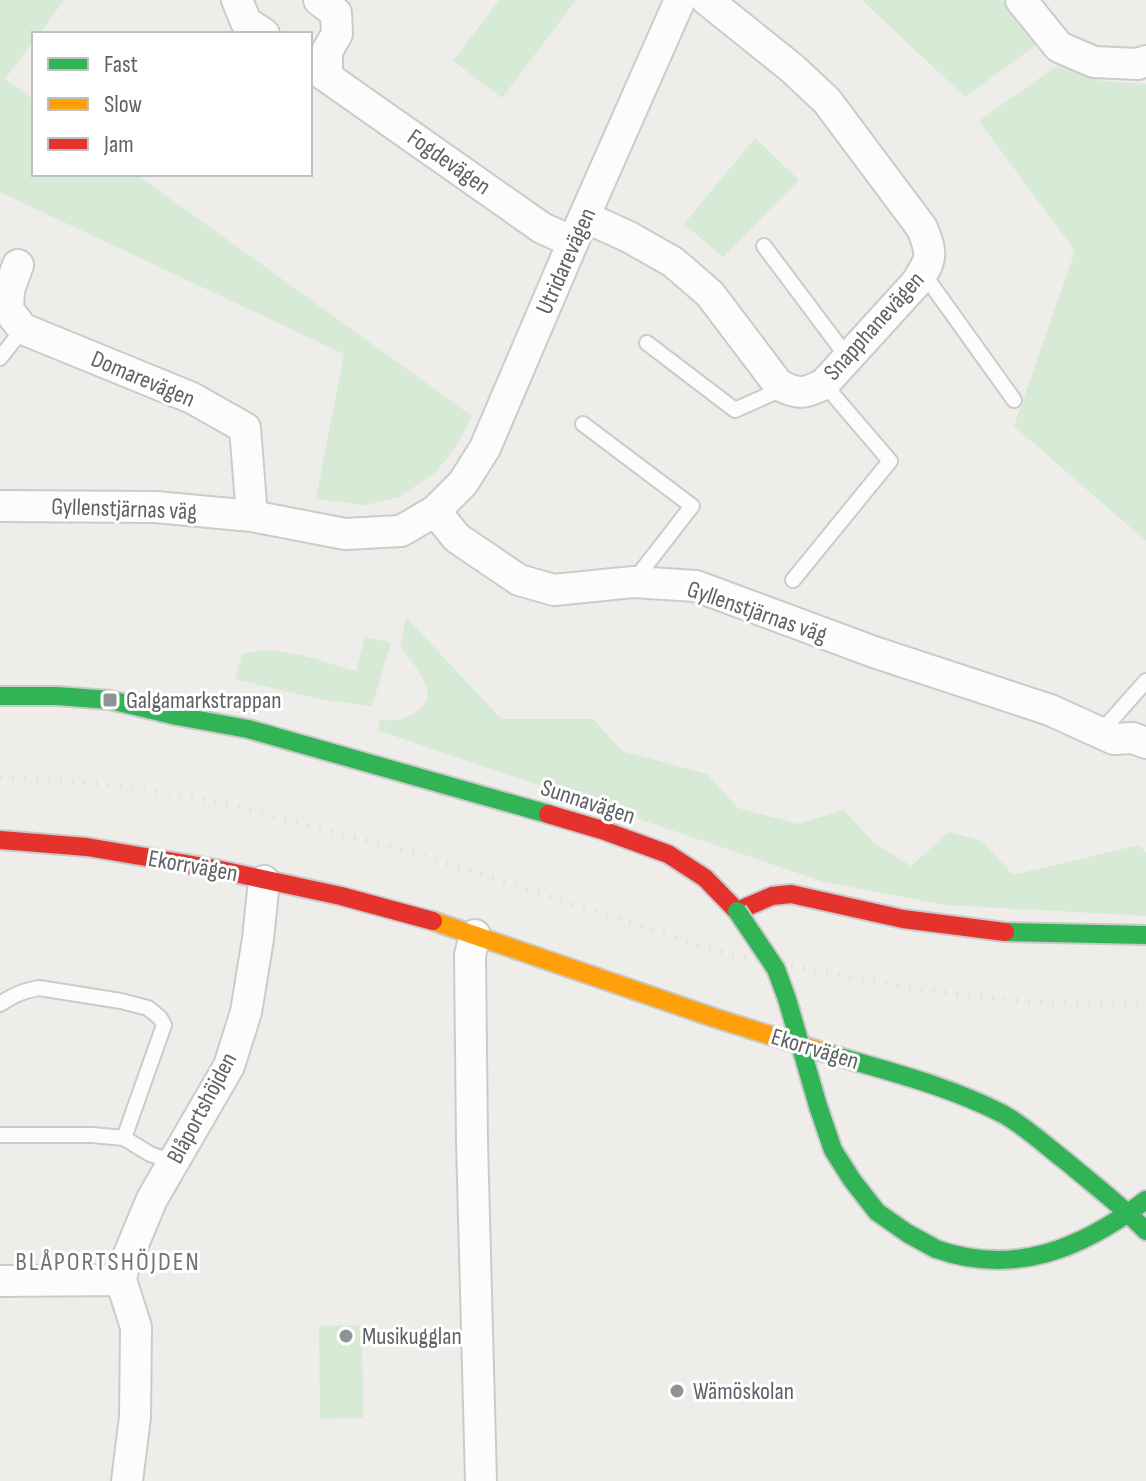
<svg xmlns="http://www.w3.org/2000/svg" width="1146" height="1481" viewBox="0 0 1146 1481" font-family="'Sofia Sans Condensed',sans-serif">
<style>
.green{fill:#d6ead5}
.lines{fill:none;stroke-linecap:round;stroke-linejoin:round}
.lane-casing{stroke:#cacbcb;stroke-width:18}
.street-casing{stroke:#cacbcb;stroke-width:34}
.fast-casing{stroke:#c9c9ca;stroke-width:22}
.slow-casing{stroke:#c9c9ca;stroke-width:22}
.jam-casing{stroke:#c9c9ca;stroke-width:22}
.lane{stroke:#fcfcfc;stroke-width:14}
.street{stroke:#fcfcfc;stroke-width:30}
.fast{stroke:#30b455;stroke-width:18}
.slow{stroke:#ff9f0a;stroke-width:18}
.jam{stroke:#e5322d;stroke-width:18}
.rail{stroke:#e3e4e3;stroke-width:6;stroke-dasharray:2 10;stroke-linecap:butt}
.fast-bridge-casing{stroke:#c9c9ca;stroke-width:22;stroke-linecap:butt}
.fast-bridge{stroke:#30b455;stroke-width:18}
.poi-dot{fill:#909394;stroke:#fff;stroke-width:3}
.labels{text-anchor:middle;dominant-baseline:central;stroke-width:6;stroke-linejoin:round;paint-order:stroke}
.street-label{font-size:24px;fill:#5e6267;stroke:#fff}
.poi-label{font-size:24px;fill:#5e6267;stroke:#fff;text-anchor:start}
.neighbourhood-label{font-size:26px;letter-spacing:2px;fill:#6f7479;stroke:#fff}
</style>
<rect width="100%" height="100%" fill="#eeede9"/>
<path class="green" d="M0,0H64L39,34H34V40L5,79L34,100V174H136L472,416L455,448L435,473L399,497L365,505L316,499L344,354L0,192Z
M499,0H576L502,98L453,61Z
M862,0H1002L1036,45L965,97Z
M1058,65L1101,81L1146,84V541L1014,426L1075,251L979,121Z
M755,138L799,180L723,257L684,224Z
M406,617L501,719H593L622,751L707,774L738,808L798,824L844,810L874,843L911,866L949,832L982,841L1013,875L1139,845L1146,853V916L946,905L824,882L377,730L380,719C390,722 401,721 411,715C417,711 427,705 428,696C429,682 408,656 400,646Z
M365,637L391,643L372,706L319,699L235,679L242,654C277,643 323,662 356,671Z
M362,1325L363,1418L320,1419L319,1326Z"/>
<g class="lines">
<defs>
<path id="lane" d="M764,246L848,358
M923,273L1014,400
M647,343L735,410L784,388
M0,358L23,329
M583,424L692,506L633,582
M793,580L890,461L824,384
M1100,733L1146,681
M0,1004C13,995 23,991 39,988L121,1001L148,1008L160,1018L164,1025L124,1138
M0,1135H92L124,1138L150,1154L173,1162"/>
<path id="street" d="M237,0L246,22L264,34
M319,0L336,13L337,34L327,51V77
M1021,0L1059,47L1094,62L1138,64L1146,61
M310,65L542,228L573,242
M585,217L629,237L673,262L710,294L778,384C797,395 805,394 824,384L916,283C932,259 933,255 922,228L827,101L793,69L707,0
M18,265L9,290L8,310L23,329L192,398L245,428L252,516
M0,506L156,507L252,516L345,534L401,531L435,511L463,483L485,448L573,242L680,0
M435,511L457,538L519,580L554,590L633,582L696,586L874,652L1050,710L1114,739L1133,738L1146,743
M475,935L470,955L472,1142L481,1481
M0,1281L121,1280
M127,1481L135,1417L136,1327L121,1280L124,1266L152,1199L229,1066L246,1012L258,939L264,881"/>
<path id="fast" d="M0,696H57L110,700L177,716L248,729L548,814
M1005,932L1146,935
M823,1052C883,1070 947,1085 1003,1114C1026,1127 1046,1146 1067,1162C1094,1185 1122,1206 1146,1231
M936,1249C1015,1277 1083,1248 1146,1200"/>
<path id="slow" d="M433,921L715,1018L823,1052"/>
<path id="jam" d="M548,814L602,830L668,854L705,878L737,911L772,896L791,894L903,919L1005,932
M0,840L87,847L216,869L341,896L433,921"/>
</defs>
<use href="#lane" class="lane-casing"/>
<use href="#street" class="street-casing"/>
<use href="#fast" class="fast-casing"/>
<use href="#slow" class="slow-casing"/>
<use href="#jam" class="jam-casing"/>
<use href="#lane" class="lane"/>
<use href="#street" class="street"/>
<use href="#fast" class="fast"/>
<use href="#slow" class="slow"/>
<use href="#jam" class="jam"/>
<path class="rail" d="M0,777L110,785L176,794L230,805L418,854L730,955L917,989L1020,1001L1124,1005L1146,1003"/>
<defs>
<path id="fast-bridge" d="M737,911L776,969L787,999L818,1106L833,1150L852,1180L877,1212L907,1233L936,1249"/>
</defs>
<use href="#fast-bridge" class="fast-bridge-casing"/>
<use href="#fast-bridge" class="fast-bridge"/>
</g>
<g class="poi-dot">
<rect x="102" y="692" width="16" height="16" rx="4"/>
<circle cx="346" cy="1336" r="8"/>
<circle cx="677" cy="1391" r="8"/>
</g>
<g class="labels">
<g class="street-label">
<text transform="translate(449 162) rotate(35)">Fogdevägen</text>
<text transform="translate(566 261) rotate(-66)">Utridarevägen</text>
<text transform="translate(874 326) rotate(-48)">Snapphanevägen</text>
<text transform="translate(143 379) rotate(23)">Domarevägen</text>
<text transform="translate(124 509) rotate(2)">Gyllenstjärnas väg</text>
<text transform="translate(757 612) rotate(19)">Gyllenstjärnas väg</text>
<text transform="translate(588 802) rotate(18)">Sunnavägen</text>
<text transform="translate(193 866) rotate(10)">Ekorrvägen</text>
<text transform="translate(815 1049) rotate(17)">Ekorrvägen</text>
<text transform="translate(202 1108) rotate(-62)">Blåportshöjden</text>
</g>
<g class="poi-label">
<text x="126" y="700">Galgamarkstrappan</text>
<text x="362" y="1336">Musikugglan</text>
<text x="693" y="1391">Wämöskolan</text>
</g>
<g class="neighbourhood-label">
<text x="108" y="1262">BLÅPORTSHÖJDEN</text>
</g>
</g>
<rect x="32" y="32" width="280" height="144" fill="#ffffff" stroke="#bfc0c2" stroke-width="2"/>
<rect x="48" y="58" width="40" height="12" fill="#30b455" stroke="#bfc0c2" stroke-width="2"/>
<text x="104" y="72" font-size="24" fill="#5e6267">Fast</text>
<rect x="48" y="98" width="40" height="12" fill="#ff9f0a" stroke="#bfc0c2" stroke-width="2"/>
<text x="104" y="112" font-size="24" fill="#5e6267">Slow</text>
<rect x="48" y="138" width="40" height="12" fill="#e5322d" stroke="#bfc0c2" stroke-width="2"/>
<text x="104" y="152" font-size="24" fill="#5e6267">Jam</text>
</svg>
